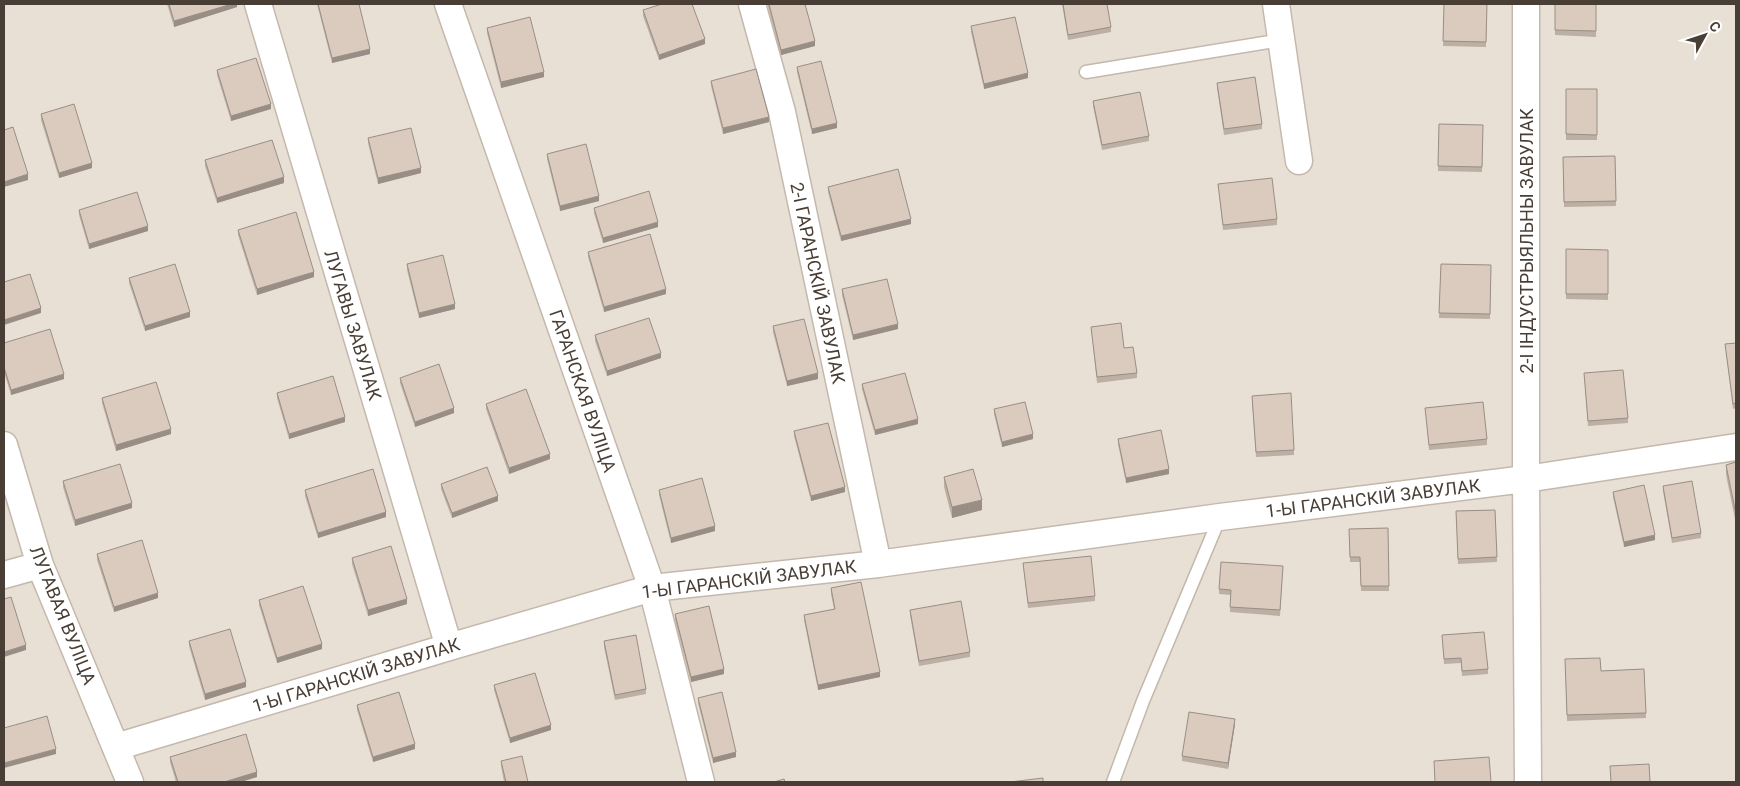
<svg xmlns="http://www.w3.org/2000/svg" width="1740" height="786" viewBox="0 0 1740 786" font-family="Roboto,sans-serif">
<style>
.residential{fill:#e9e0d5}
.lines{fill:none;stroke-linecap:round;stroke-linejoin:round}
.service-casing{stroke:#c4b8ac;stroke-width:15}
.minor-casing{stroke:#c4b8ac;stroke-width:29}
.service{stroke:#fff;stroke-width:12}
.minor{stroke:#fff;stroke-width:26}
.wall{fill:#bcafa3}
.shaded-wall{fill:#998e85}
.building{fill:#dbcbbe;stroke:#998e85}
.labels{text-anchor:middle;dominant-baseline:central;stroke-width:4;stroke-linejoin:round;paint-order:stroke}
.street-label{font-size:18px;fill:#493e35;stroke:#fff}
</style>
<rect width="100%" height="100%" fill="#f5efe7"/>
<path class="residential" d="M4,4H1736V782H4Z"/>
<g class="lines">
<defs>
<path id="service" d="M1086,72L1281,40
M1113,782L1143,701L1220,517"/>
<path id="minor" d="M258,4L449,647
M448,4L652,588L701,782
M752,4L782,112L878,564
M1276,4L1299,161
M1526,4V479L1528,782
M4,445L40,565L130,782
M4,575L40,565
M116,747L449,647L652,588L878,564L1220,517L1526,479L1736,447"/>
</defs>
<use href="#service" class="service-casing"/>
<use href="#minor" class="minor-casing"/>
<use href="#service" class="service"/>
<use href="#minor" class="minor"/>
</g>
<path class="wall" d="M167,4H237V7L174,27Z
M317,4H359L370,54L332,63Z
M768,4H805L815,46L781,55L768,7Z
M1062,4H1107L1111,27V32L1068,40Z
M1444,4H1487L1486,47L1443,46Z
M1555,4H1596V37L1555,35Z
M643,10L705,44L659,60L643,16Z
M971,26L1028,78L984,89L971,32Z
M487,28L544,77L501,88L487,33Z
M797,67L837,128L812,134L797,72Z
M217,70L271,109L231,121L217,75Z
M711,81L769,122L723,134L711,86Z
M1217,83L1262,124V129L1224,135L1217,88Z
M1566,89H1597V140H1566Z
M1093,101L1149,136V141L1102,150L1093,106Z
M41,114L92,168L59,178L41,120Z
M1439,124L1483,125L1482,172L1438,171Z
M368,138L421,173L378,184L368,143Z
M547,154L599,201L560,211L547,159Z
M1615,156L1616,206L1564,207L1563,157Z
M205,160L284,183L217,203L205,166Z
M1218,184L1277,219V225L1223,230Z
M828,187L911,224L841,241L828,192Z
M594,208L658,227L603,243L594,213Z
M79,210L148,231L89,249L79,215Z
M238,230L314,277L257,295L238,235Z
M1566,249L1608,250V300L1566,299Z
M588,252L666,294L604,312L588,257Z
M407,264L455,309L419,318L407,270Z
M1441,264L1491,265L1490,319L1439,318Z
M129,278L190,317L145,331L129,283Z
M842,289L898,329L853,340L842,295Z
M773,326L818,379L787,386L773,332Z
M1091,327L1124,348L1137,373V378L1097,383Z
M595,335L661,358L607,376L595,341Z
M4,343L64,379L11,395L4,372Z
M1736,343V408L1733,409L1725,344Z
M1584,373L1628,418V423L1588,426Z
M400,378L454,413L415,427L400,383Z
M862,384L918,424L875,435L862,389Z
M277,393L345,422L289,439L277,398Z
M102,398L171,434L116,451L102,403Z
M1252,401L1294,450V455L1256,457Z
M486,404L550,459L509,474L486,409Z
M1425,408L1487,439V445L1429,450Z
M994,409L1033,439L1002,447L994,414Z
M794,431L845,492L811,501L794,436Z
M1118,439L1169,474L1126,483L1118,444Z
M1736,462V524L1726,475V465Z
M944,477L982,510L952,518L944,487Z
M63,481L132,508L75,526L63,487Z
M441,484L498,501L452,518L441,489Z
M1663,486L1701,533V538L1672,543L1663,491Z
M305,490L386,517L318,538L305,496Z
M659,490L715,531L671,543L659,495Z
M1613,492L1655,540L1624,547L1613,497Z
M1495,510L1497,562L1458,564L1456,511Z
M1388,528L1389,591H1361L1360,562H1350L1349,529Z
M97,554L158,598L114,612L97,560Z
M352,558L407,604L368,616L352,564Z
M1023,563L1095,596V601L1028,608Z
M1283,566L1280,616L1230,612L1231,595L1219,594V589Z
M831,588L880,677L818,690L804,620V615L834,609L831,594Z
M259,600L322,649L277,663L259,605Z
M910,610L970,652V657L919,666L910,615Z
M675,614L724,674L691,682L675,620Z
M1442,635L1488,669V674L1462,676L1461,663L1444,664Z
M189,641L246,687L205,700L189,646Z
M604,641L646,689V694L615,700L604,647Z
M1565,659L1601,671L1644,669L1646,718L1567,721Z
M494,685L551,730L510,743L494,690Z
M698,698L736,757L713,763L698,703Z
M357,705L415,749L373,762L357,710Z
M1235,724L1228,769L1182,761V756Z
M170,757L257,777L241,782H176L170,762Z
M501,761L528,782H504L501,766Z"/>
<path class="shaded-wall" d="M232,4H237V7L174,27V21Z
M705,39V44L659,60V55Z
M815,41V46L781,55V50Z
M370,49V54L332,63V58Z
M544,72V77L501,88V82Z
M1028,73V78L984,89V84Z
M271,104V109L231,121V116Z
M769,117V122L723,134V128Z
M837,123V128L812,134V129Z
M92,163V168L59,178V173Z
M421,168V173L378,184V178Z
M28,174V180L4,187V182Z
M284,177V183L217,203V198Z
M599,196V201L560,211V206Z
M911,219V224L841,241V236Z
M658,222V227L603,243V238Z
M148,226V231L89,249V244Z
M314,272V277L257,295V289Z
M666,289V294L604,312V307Z
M455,304V309L419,318V313Z
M41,308V313L4,325V320Z
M190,312V317L145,331V326Z
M898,324V329L853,340V335Z
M661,353V358L607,376V371Z
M818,373V379L787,386V381Z
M64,374V379L11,395V390Z
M454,408V413L415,427V422Z
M345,417V422L289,439V434Z
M918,419V424L875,435V430Z
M171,429V434L116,451V445Z
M1033,434V439L1002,447V442Z
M550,454V459L509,474V468Z
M1169,469V474L1126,483V478Z
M845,487V492L811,501V496Z
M498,496V501L452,518V513Z
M982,500V510L952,518V507Z
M132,503V508L75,526V520Z
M386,512V517L318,538V533Z
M715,526V531L671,543V538Z
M1655,535V540L1624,547V542Z
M158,593V598L114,612V607Z
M407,599V604L368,616V610Z
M322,644V649L277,663V658Z
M26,645V650L4,657V652Z
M724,669V674L691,682V677Z
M880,672V677L818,690V685Z
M246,682V687L205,700V694Z
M1235,719V724L1228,769V763Z
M551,725V730L510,743V738Z
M415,744V749L373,762V757Z
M56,749V754L4,768V763Z
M736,752V757L713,763V758Z
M257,772V777L241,782H224Z"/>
<path class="building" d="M169,4H232L174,21Z
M318,4H359L370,49L332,58Z
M662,4H692L705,39L659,55L643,10Z
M769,4H805L815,41L781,50Z
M1063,4H1107L1111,27L1068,35Z
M1444,4H1487L1486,42L1443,41Z
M1555,4H1596V31L1555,30Z
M530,17L544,72L501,82L487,28Z
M1015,17L1028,73L984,84L971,26Z
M256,58L271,104L231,116L217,70Z
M821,61L837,123L812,129L797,67Z
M756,69L769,117L723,128L711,81Z
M1255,77L1262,124L1224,129L1217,83Z
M1566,89H1597V135L1566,134Z
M1140,92L1149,136L1102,145L1093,101Z
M74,104L92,163L59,173L41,114Z
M1439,124L1483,125L1482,167L1438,166Z
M13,127L28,174L4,182V130Z
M411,128L421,168L378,178L368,138Z
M272,140L284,177L217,198L205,160Z
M586,144L599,196L560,206L547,154Z
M1615,156L1616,201L1564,202L1563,157Z
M898,169L911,219L841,236L828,187Z
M1272,178L1277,219L1223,225L1218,184Z
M649,191L658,222L603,238L594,208Z
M137,192L148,226L89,244L79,210Z
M296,212L314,272L257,289L238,230Z
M650,234L666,289L604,307L588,252Z
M1566,249L1608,250V294H1566Z
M443,255L455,304L419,313L407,264Z
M175,264L190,312L145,326L129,278Z
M1441,264L1491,265L1490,314L1439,313Z
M30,274L41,308L4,320V282Z
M887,279L898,324L853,335L842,289Z
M649,318L661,353L607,371L595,335Z
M804,319L818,373L787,381L773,326Z
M1121,323L1124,348L1133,347L1137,373L1097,377L1091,327Z
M50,329L64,374L11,390L4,367V343Z
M1736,343V403L1733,404L1725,344Z
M439,364L454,408L415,422L400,378Z
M1623,370L1628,418L1588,421L1584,373Z
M905,373L918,419L875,430L862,384Z
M333,376L345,417L289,434L277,393Z
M156,382L171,429L116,445L102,398Z
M526,389L550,454L509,468L486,404Z
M1291,393L1294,450L1256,452L1252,396Z
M1025,402L1033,434L1002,442L994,409Z
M1483,402L1487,439L1429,445L1425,408Z
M828,423L845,487L811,496L794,431Z
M1161,430L1169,469L1126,478L1118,439Z
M1736,462V514L1726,465Z
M120,464L132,503L75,520L63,481Z
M487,467L498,496L452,513L441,484Z
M373,469L386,512L318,533L305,490Z
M973,469L982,500L952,507L944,477Z
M702,478L715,526L671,538L659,490Z
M1692,481L1701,533L1672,538L1663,486Z
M1644,485L1655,535L1624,542L1613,492Z
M1495,510L1497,557L1458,559L1456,511Z
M1388,528L1389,586H1361L1360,557H1350L1349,529Z
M142,540L158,593L114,607L97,554Z
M391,546L407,599L368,610L352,558Z
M1091,556L1095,596L1028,603L1023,563Z
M1221,562L1283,566L1280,610L1230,607L1231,590L1219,589Z
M861,582L880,672L818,685L804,615L835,609L831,588Z
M303,586L322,644L277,658L259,600Z
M11,597L26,645L4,652V599Z
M961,601L970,652L919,661L910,610Z
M709,606L724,669L691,677L675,614Z
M230,629L246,682L205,694L189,641Z
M1484,632L1488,669L1462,671L1461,658L1444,659L1442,635Z
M636,635L646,689L615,695L604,641Z
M1600,658L1601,671L1644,669L1646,713L1567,715L1565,659Z
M535,673L551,725L510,738L494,685Z
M399,692L415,744L373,757L357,705Z
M722,692L736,752L713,758L698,698Z
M1189,712L1235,719L1228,763L1182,756Z
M47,716L56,749L4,763V728Z
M246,734L257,772L224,782H178L170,757Z
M522,756L528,782H506L501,761Z
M1489,757L1491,782H1435L1434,761Z
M1649,764L1650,782H1611L1610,766Z
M1043,778V782H1010Z
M784,779L785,782H774Z"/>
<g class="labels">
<g class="street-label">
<text transform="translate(1526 241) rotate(-90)">2-І ІНДУСТРЫЯЛЬНЫ ЗАВУЛАК</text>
<text transform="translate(818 283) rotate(78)">2-І ГАРАНСКІЙ ЗАВУЛАК</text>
<text transform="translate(353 325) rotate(73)">ЛУГАВЫ ЗАВУЛАК</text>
<text transform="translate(583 391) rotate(71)">ГАРАНСКАЯ ВУЛІЦА</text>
<text transform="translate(1373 498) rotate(-7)">1-Ы ГАРАНСКІЙ ЗАВУЛАК</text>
<text transform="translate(749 579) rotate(-7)">1-Ы ГАРАНСКІЙ ЗАВУЛАК</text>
<text transform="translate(63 615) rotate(68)">ЛУГАВАЯ ВУЛІЦА</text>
<text transform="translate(356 675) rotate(-17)">1-Ы ГАРАНСКІЙ ЗАВУЛАК</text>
</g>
</g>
<rect width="1740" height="786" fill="none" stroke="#493e35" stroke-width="10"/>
<g transform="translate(1705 35) rotate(50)" stroke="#ffffff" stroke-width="4" paint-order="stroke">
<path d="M0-4L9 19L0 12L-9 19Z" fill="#493e35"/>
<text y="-8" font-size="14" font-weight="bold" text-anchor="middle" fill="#493e35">С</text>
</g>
</svg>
